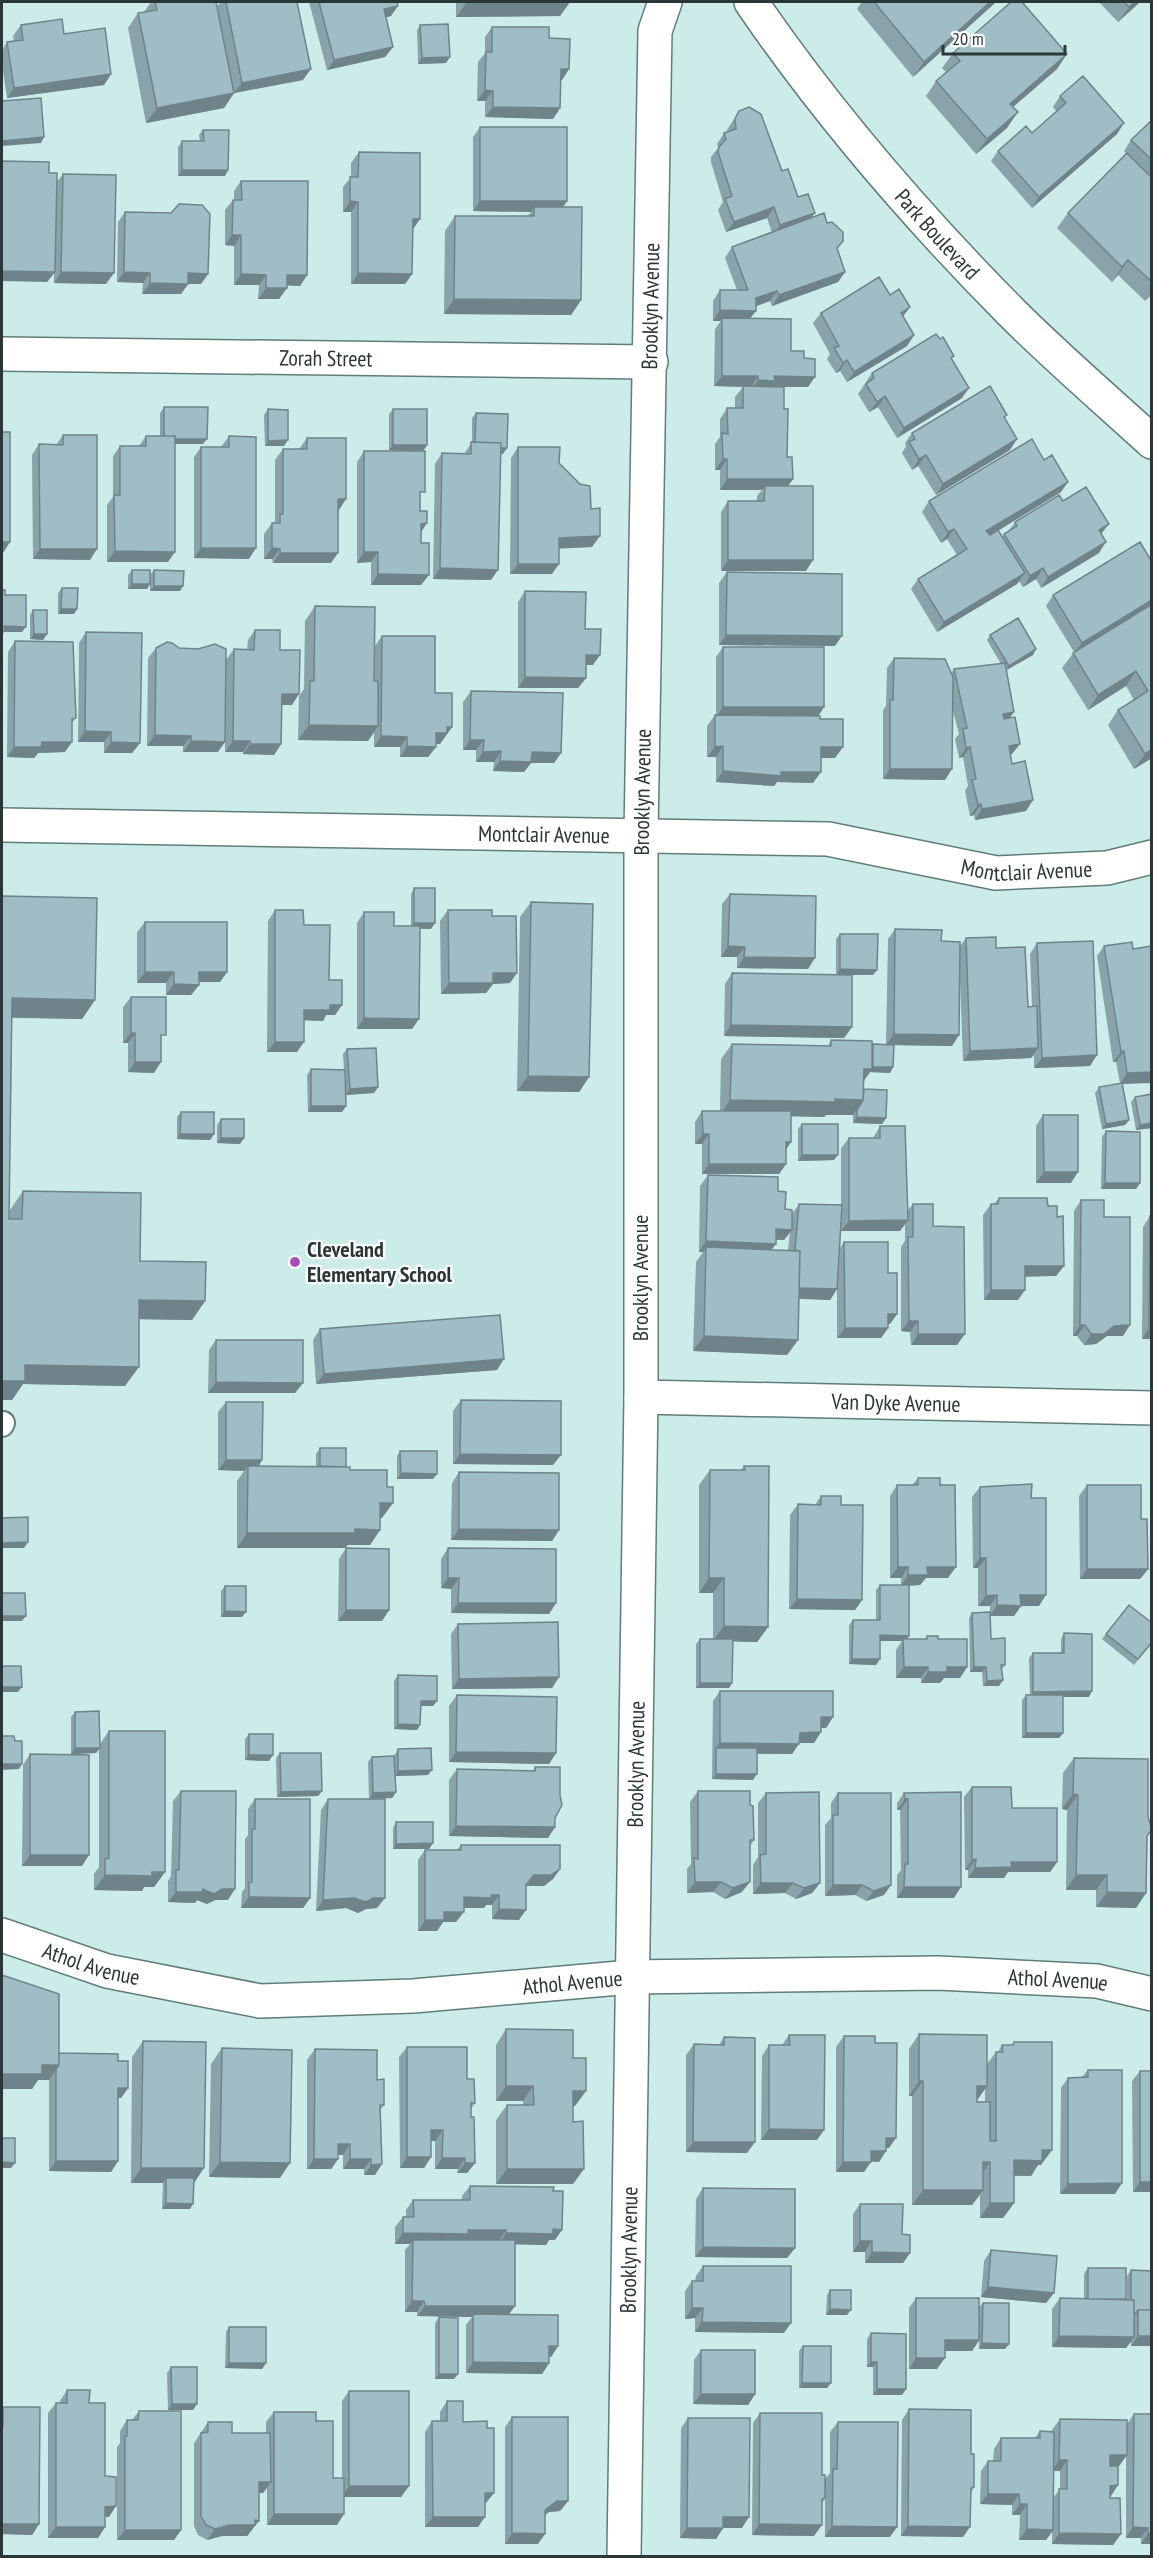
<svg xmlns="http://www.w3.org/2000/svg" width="1153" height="2558" viewBox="0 0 1153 2558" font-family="'PT Sans Narrow',sans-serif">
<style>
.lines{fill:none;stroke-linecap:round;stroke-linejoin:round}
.lane-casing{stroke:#5f7d7a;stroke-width:26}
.street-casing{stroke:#5f7d7a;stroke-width:36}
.secondary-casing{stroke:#5f7d7a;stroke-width:36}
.lane{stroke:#fff;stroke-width:22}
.street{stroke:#fff;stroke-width:33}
.secondary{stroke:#fff;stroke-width:33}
.wall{fill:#88a3a9;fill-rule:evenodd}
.shaded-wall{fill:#6f848a}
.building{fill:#9ebdc5;stroke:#6f848a;stroke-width:1.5}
.poi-dot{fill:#ac4db5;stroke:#fff;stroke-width:2}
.labels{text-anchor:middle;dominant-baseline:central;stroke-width:4.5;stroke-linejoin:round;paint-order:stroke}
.street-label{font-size:22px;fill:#2a3736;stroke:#fff}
.poi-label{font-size:22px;font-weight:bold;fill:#2a3736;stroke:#fff;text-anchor:start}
</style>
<rect width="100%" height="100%" fill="#cbece9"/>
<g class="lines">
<defs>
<path id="lane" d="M2,1425L3,1423"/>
<g id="street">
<path id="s1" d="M2,354L651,362"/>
<path id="s2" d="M2,825L828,839L996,873L1107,868L1152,857"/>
<path id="s3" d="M641,1397L1152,1408"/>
<path id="s4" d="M2,1935L107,1971L260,2001L413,1996L631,1977L938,1973L1097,1981L1152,1994"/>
<path id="s5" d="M624,2556L641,1397V834L655,31L665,2"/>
</g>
<g id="secondary">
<path id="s6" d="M751,2C827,113 916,216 1011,312C1056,357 1105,399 1152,442"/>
</g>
</defs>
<use href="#lane" class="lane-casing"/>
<use href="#street" class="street-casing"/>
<use href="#secondary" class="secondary-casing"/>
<use href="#lane" class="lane"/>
<use href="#street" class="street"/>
<use href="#secondary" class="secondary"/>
</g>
<path class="wall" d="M151,2H216L234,93L224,108L146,123L128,28L138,13L144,12Z
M221,2H297L303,80L234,93L217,6Z
M309,2H397L391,16L386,17L393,47L385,57L327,70Z
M456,2H570L560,16L456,17Z
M862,2H996L913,77L857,9Z
M1099,2H1140L1118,22Z
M21,25L64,34L111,74L104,85L7,98L2,64V50L7,42L14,41L13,36Z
M420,25L446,63L418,64L417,30Z
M492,27L549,38L569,69L562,80H561L560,108L553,119L485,117V101H477L478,62L485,53V37Z
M953,53L1057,69L1013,107L1007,128L976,154L926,96L936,81L946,72L942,68Z
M1060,96L1117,134L1032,208L991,161L998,151L1032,133L1056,111L1053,107Z
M739,111L782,171L811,219L827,223L843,241L837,249L845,272L838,282L772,306L770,301L756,306L750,318L791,351L804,358L808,387H784V409L787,457L793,479L788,486L806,571H721V512L728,501H757V496L762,490H720V470H715V444L720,437V419L727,408H735V397L743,387L714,386L715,329L721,321H713V301L720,290H737L725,258L732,247L772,233L767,218L726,232L718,210L723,202L711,162V157L718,148L717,144L724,133L728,132L727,130Z
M1152,120V295L1145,301L1118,275L1112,282L1057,228L1068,213L1126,153L1124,151L1131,140Z
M480,127L563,207L581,300L571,315L444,314L445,231L455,216H528L531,212L473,211V137Z
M203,130L225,176H178V147L182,141H200L199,135Z
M359,152L420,219L413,229L412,274L405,284H351V212H343V187L351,177V163Z
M49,173L56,183L63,174L106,284L54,283V273L47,282Z
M241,181L307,275L300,286L287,285V288L279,299H258L259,285H234V246L225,245V210L233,200H234V191Z
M125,212L208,274L201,284H188L181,294H142L143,283L117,282L118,222Z
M821,313L903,317L914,335L907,346L847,382L840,371L836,373L827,359L830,354L813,323Z
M952,359L962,398L897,438L878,407L869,412L858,394L872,373Z
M164,407L203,444H175L168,562H107V505L113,497V456L120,446H139L146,436H160V413Z
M268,409L284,446H265L264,415Z
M393,409L427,445L423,451L389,450V414Z
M476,413L503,454H501L491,580L433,579L435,464L442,453L464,454L472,442V418Z
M1005,419L1010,450L936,495L918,466L912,470L902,453L906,446L905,443L912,433Z
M63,435L90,560L33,559L32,455L39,444L56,445Z
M229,436L249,559L194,558V457L201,447H221Z
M307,438L339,510L331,563H273L272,559H264V534L272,523H274L275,521V460L283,449H299Z
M518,447L559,463L592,547L559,548L552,574H510L511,458Z
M364,451L420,499L421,585H371V562L357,563V462Z
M1061,492L998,531L1002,537L1004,534L1008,532L1015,522L1063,501L1101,534L1099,553L1041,588L1036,579L1023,587L1019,581L1017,584L937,632L911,589L918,579L957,555L947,539L941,543L922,512L929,501Z
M1152,562V758L1134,769L1108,725L1118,710L1134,700L1126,686L1088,710L1062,668L1074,652L1046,606L1053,595Z
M132,570L150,575L154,570L183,586L180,591H150V584L147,589H128V575Z
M727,572L835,646L719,645V583Z
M62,588L77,609L74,614H58V593Z
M525,591L585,629L593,665H586V678L578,688H518V602Z
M315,606L375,646L382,636L435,693L452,727L440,744H436V747L428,757H400V747H374V732L368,741L298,740L299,696L304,689L305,621Z
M33,610L47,634L43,640L30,639V615Z
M255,630L280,650L292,705H282L281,744L274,755L243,754V752H225L226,660L234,649L247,650L248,640Z
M86,632L140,743L132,753H104V742H78L79,643Z
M990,635L1033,655L1006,670L1012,754L1010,755L1012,764L1026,811L975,820L974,815L970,816L965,791L968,786L963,757L959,758L955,739L959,734L952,707L945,780L883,779V710L886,706L887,668L894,658L951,673L954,669L1001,664L987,640Z
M15,641L76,718L72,723L65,752L38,753L34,758L7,757L8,652Z
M723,647L824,707L818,716L835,758H821L813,783L777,782L774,786L716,782V757H707V726L715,715H716V657Z
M156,648L218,752H183V746H147L148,658Z
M471,691L561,753L554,763H531L524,772L493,771L494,762H476V750H463V702Z
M414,888L431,929H420L412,1029H357V923L364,912L394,926H411V894Z
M730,894L808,969L737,968V957H721L722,904Z
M2,896L95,1000L82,1019L12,1018L9,1219L10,1210L23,1191L140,1261L205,1301L192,1320L139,1319L125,1386L23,1384L12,1400H2Z
M531,902L589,1077L579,1092L517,1091L520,917Z
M275,910L304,925L329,980L342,1005L335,1015H326L323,1021L304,1020L297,1052H267L268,921Z
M448,910L492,916L510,983L493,984L486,993L441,994L440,921Z
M145,922L227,972L220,982H199V985L191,995H166V983H137V932Z
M895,929L960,946L966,938L996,948L1028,1007L1032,1006L1030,954L1037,943L1090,1066L1034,1068V1055L1031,1058L963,1061L960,979L959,1035L952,1046L894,1045L893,1067L890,1073L870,1072L864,1081V1089L886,1118L882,1124L853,1123V1115H826L824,1117L791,1116V1142L786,1149V1164L779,1174H702V1144H695V1122L702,1111H720L721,1059L732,1044L828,1046L831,1040L872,1046L886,1044L888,939Z
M840,934L873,975H836V939Z
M1104,946L1133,949L1152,946V1082L1122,1084L1129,1120L1125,1125L1102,1129L1095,1093L1099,1087L1120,1083L1116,1062H1113L1097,956Z
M732,973L852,1027L844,1038L724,1036L725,984Z
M131,997L161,1042L154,1073L128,1072V1043H123V1007Z
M347,1049L378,1087L374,1093L346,1095V1106L342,1112H308L307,1075L311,1069L344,1070L343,1054Z
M1152,1094V1128L1136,1130L1131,1102L1135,1097Z
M181,1112L214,1134L210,1140L177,1139V1117Z
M1043,1115L1071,1183H1036V1126Z
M221,1119L240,1144L217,1143V1125Z
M802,1124L834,1160L798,1161V1129Z
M880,1126L907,1211L913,1204L933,1226L957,1345H911L910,1332L901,1331V1247L905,1241V1224L900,1231H841V1223L840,1248L844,1242L888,1273L897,1314L890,1324H888V1328L881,1338H837V1289L830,1300L799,1299L798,1340L787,1355L693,1351L696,1262L703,1252H699L700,1186L708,1175L778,1191L785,1209L792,1214L799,1204L841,1205V1148L849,1138H873ZM790,1232L788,1250H771L776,1244V1240H784Z
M1106,1131L1140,1183L1136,1189H1101L1102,1137Z
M1152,1147V1174H1150V1150Z
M999,1198L1048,1206L1057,1217L1064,1266L1056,1276H1025L1018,1300H984L983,1215L991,1204H994Z
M1081,1200L1104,1217L1123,1336H1107L1096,1344L1084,1345L1077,1336H1073L1074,1211Z
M1150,1216L1152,1339H1142L1143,1227Z
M320,1329L497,1370L316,1384L313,1340Z
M216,1340L303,1383L295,1393H208L209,1350Z
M461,1400L553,1465L453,1464V1411Z
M226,1402L262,1460L259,1466H316V1454L320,1448L350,1470L382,1518H380V1530L370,1545H348L345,1548H237V1481L244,1471L218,1470V1412Z
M400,1451L433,1479H397V1456Z
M744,1466L768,1627L757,1642L733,1641L732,1683L729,1688H696V1644L700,1639H713V1593H699V1485L710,1470H741Z
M459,1472L559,1530L552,1541L451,1540L452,1483Z
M918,1478L940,1485L948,1578H926L920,1585L909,1586V1636L907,1639H925L927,1636L938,1639L967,1667L960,1678H944L940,1683H921V1678H896V1650L902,1641H880L876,1665L849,1664V1625L853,1620H876V1590L880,1585H901V1578H890V1496L897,1485H912Z
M1087,1485L1141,1519L1148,1569L1140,1579H1080L1079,1496Z
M980,1487L1031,1498L1039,1606H1021L1014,1616H990L991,1639L1005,1665L1002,1669L1003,1680L999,1686H983L982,1672H970L969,1618L972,1613L990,1612V1606H978V1568H973L972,1497Z
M821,1496L841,1505L862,1600L855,1610L789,1609L790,1515L798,1504L815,1505Z
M346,1548L389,1610L382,1621H338L339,1559Z
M448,1548L556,1603L549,1614L451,1613V1589L441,1588V1559Z
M225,1586L242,1617H221V1591Z
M458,1624L559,1677L552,1688L452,1689L451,1634Z
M1064,1633L1089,1697H1063V1733L1059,1738H1022V1700L1026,1695H1030L1029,1658L1033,1653H1061V1639Z
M1106,1634L1152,1643L1134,1665L1102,1639Z
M398,1675L433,1706H421L420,1725L417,1730L394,1729V1681Z
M720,1691L833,1717L826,1728H821V1732L814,1743H799L792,1754H757L753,1780L712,1779L713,1701Z
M457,1695L556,1753L549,1764L449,1762V1706Z
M75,1712L100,1744L109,1731L165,1872L154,1887H144L142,1891L94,1890V1874L99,1867V1749L96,1753L71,1754V1717Z
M249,1734L269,1761L245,1760V1739Z
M398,1749L428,1775L395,1776L396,1792L392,1798L369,1799L368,1762L372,1757L394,1756Z
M280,1753L322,1791L318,1796L277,1797L276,1758Z
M30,1754L82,1866H22L23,1765Z
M1074,1758L1147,1836L1146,1893L1136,1908L1096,1907V1890H1066L1067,1810L1062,1809L1063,1773Z
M535,1767L555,1818V1827L548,1838L449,1836V1780L457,1769L533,1771Z
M972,1787L1012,1808L1057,1862L1050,1872H1008L1004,1878H968V1870H965L964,1797Z
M181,1791L228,1900H215L207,1904L197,1900L195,1903L168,1902V1881L171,1876L173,1801Z
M698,1791L750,1805L754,1840L750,1846L742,1892L725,1899L713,1892L687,1893V1869L691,1864L690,1802Z
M766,1793L820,1883L812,1893L796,1899L785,1893L753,1894V1865L758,1857V1803Z
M838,1793L884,1895L866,1901L855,1895L825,1896V1825L831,1818V1803Z
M904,1793L954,1898H897V1875L901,1870L900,1810H897V1803Z
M255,1799L310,1898L303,1908H241L242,1892L245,1888V1839L248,1835V1809Z
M328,1799L377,1908L366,1909L358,1913L346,1908L316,1911L321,1810Z
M396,1822L433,1843L429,1849H393V1828Z
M461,1845L560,1869L553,1879L544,1886H527L526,1887L519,1920L492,1919V1905H486L484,1908H464L456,1922H443L437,1931H418V1860L425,1850H457Z
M506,2029L573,2058L575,2106H573V2184H496V2120L507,2105H523V2101H496V2045Z
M919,2034L987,2064L996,2052H998L1002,2045H1012L1014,2042L1041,2165H1038L1031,2176H1014V2203L1003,2218H980V2195L972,2205H912V2096H909V2049ZM985,2089V2102H977V2101Z
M789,2035L817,2140H761L762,2056L769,2045H782Z
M844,2036L875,2043L889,2148H886V2151L879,2162L871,2161L864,2172H836V2047Z
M724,2037L747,2153L686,2152V2055L694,2044L719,2045Z
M143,2041L194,2183L190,2209H162L163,2183H131L132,2057Z
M407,2047L467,2079L475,2103L471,2109V2117L475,2163L467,2173H457L458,2169H435V2141H431V2157L424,2168H400L399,2057Z
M222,2048L280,2178L209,2177L211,2064Z
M315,2049L377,2080L384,2105L380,2110L375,2175H364V2169H343V2155H338V2159L331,2169H307V2060Z
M59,2053L118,2061L128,2088L121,2098H118V2161L111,2172L49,2171V2080H38L32,2089H2Z
M1088,2070L1115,2194H1060L1061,2088L1068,2078L1082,2077Z
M1140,2071H1152V2192H1133L1132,2081Z
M470,2186L555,2240H549L546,2245L515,2244L509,2315L558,2346L551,2357L549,2356V2363L542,2374L466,2373V2325L472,2317L417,2316V2312H405V2250L410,2244H395V2227L403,2217H406V2210L413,2200H462V2196Z
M703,2188L795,2248L787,2258L695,2257L696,2199Z
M860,2204L902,2234L910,2253L903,2263H865V2252H853V2214Z
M991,2250L1054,2293L1046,2303L981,2297L984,2261Z
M703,2266L784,2333L695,2332V2318L685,2319V2291L692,2281H695L696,2276Z
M1088,2268L1126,2299H1127V2276L1131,2270L1152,2271V2357H1150V2346H1131V2342L1126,2348L1052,2347V2309L1060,2298L1084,2299V2274Z
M830,2290L847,2315H826L827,2295Z
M916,2298L979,2307L983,2303L1009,2344L1005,2349H979V2341L972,2351H945L937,2369H909V2308Z
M439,2317L458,2374L454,2379H435V2323Z
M229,2327L266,2363L262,2369L225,2368L226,2332Z
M871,2333L906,2389L902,2395H873V2367H867V2339Z
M803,2346L827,2388H799V2351Z
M701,2350L755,2394L748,2405L693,2404L694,2360Z
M171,2367L193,2410H168L167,2373Z
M67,2390L89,2403L105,2476L109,2517H105V2527L98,2538H48V2413L56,2403H60V2401Z
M349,2391L409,2486L401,2497H344L337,2525H267V2488L263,2493H259L252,2531H251L247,2536H222L207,2540L198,2535L194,2526V2443L208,2422L232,2433H266V2422L274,2412L316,2421L333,2478H342V2401Z
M447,2401L463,2422L487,2428L486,2503H485L478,2527H425V2432L432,2421H440V2412Z
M3,2407L39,2524L32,2535L2,2534V2410Z
M909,2409L971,2454L974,2487L971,2493L963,2537L901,2536L902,2420Z
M139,2411L181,2530L174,2540H117V2447L120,2443V2431L127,2420H132Z
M760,2413L822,2475L825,2479L830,2473V2432L838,2422L890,2537H825V2499L822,2503L814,2536L752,2535L753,2423Z
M1134,2414H1152V2544H1141V2538H1126V2456L1119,2466H1110L1118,2485L1110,2496L1121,2534L1113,2545L1052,2544V2532L1046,2540H1019L1020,2515H1012V2505L980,2504L981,2471L988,2461H993L994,2449L1001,2438H1035L1040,2431L1052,2432V2430L1060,2419L1127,2424ZM1053,2471H1060V2489L1053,2498Z
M512,2417L568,2501L560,2511L549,2512L545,2515L538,2544H505V2427Z
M688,2418L742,2528H723L716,2539L680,2538L681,2428Z"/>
<path class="shaded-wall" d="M467,2H570L560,16L456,17Z
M990,2H996L913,77L924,62Z
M1134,2H1140L1118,22L1129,7Z
M398,6L391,16L377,20L384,9Z
M393,47L385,57L327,70L334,60Z
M1067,54L1057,69L999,119L1010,104Z
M450,57L446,63L418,64L422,58Z
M311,69L303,80L234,93L242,83Z
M561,69H569L562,80H554Z
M111,74L104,85L7,98L14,88Z
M485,90L493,91L485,101H477Z
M234,93L224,108L146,123L157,108Z
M493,107L560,108L553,119L485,117Z
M1018,112L1007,128L976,154L987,139Z
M1124,123L1117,134L1032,208L1039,197Z
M44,137L41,143L2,146V141Z
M182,170H228L225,176H178Z
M350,201L358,202L351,212H343Z
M480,201H567L560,212L534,207L531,212L473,211Z
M774,207L767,218L726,232L734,222Z
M815,213L807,223L773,236L780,225Z
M413,219H420L413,229Z
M232,235H241L234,246L225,245Z
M1128,260L1118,275L1112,282L1122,267Z
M2,271L55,272L47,282L2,281Z
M61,272L114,273L106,284L54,283Z
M124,272L150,273L143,283L117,282Z
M845,272L838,282L772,306L779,295Z
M188,273L208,274L201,284H188L181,294H142L150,283Z
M358,273L412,274L405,284H351Z
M241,274L266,275L259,285H234Z
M287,275H307L300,286L280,285Z
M266,288H287L279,299H258Z
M777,291L770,301L749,309L756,298Z
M454,299L581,300L571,315L444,314Z
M910,307L902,318L901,313Z
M720,310L756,311L748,321L722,318L721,321H713Z
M914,335L907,346L847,382L854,372Z
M847,360L840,371L836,373L843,363Z
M722,376H758L751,387L714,386Z
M774,376L815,377L808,387H770L751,391L758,380Z
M969,388L962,398L897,438L904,428Z
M885,396L878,407L869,412L877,402Z
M163,439H207L203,444H160Z
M1017,439L1010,450L936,495L943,484Z
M288,440L284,446H265L268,441Z
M393,445H427L423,451L389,450Z
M475,447L507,448L503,454L471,453Z
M926,455L918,466L912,470L919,459Z
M723,459H727L720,470H715Z
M727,479H793L785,490L765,486L762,490H720Z
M1068,482L1061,492L979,542L986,531Z
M338,499H346L339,510H330Z
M427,523L420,534L421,524Z
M1109,524L1101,534L1099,530Z
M954,529L947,539L941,543L948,532Z
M600,536L592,547L552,549L559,538Z
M2,542H10L3,553H2Z
M1106,542L1099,553L1041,588L1048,577Z
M201,548H256L249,559L194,558Z
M272,548L280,549L272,559H264Z
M40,549H97L90,560L33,559Z
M115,551L175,552L168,562H107Z
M364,552H378L371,562L357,563Z
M280,553H338L331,563H273Z
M728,560H813L806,571H721Z
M518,564H559L552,574H510Z
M440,568L498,570L491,580L433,579Z
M1043,568L1036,579L1023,587L1030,576Z
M1025,573L1017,584L937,632L944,622Z
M378,574L429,575L421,585H371Z
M132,584H150L147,589H128Z
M154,586H183L180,591H150Z
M1152,600V606L1074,653L1082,643Z
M61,609H77L74,614H58Z
M4,626L26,627L22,632H4L2,636V631Z
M34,634H47L43,640L30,639Z
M726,635L842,636L835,646L719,645Z
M1036,649L1033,655L1005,671L1009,666Z
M586,655H600L593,665H578Z
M1136,671L1126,686L1088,710L1098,695Z
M525,677L586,678L578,688H518Z
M282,694H299L292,705H274Z
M723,707H824L817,718L716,717Z
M1014,712L1007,722L996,724L1003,714Z
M309,725L378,726L368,741L298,740Z
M447,727H452L440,744H429L436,733Z
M85,731L111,732L104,742H78Z
M155,735L191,736L183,746H147Z
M381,736L407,737L400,747H374Z
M470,740H484L476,750H463Z
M191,741L225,742L218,752H183Z
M233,741H250L243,752H225Z
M42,742H72L65,752L38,753L34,758L7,757L14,747Z
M111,742L140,743L132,753H104Z
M250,744H281L274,755L243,754Z
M1020,744L1012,754L1002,756L1009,746Z
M407,746L436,747L428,757H400Z
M723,746L716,757H707L715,747Z
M821,747H843L835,758H813Z
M970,747L963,757L959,758L966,748Z
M1152,749V758L1134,769L1145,754Z
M501,751L494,762H476L483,752Z
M532,752L561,753L554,763H531L524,772L493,771L500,761Z
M890,769H952L945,780L883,779Z
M723,771L821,772L813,783L777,782L774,786L716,782Z
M1033,800L1026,811L975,820L982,809Z
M981,804L974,815L970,816L978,805Z
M414,923H435L431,929L411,928Z
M728,946L745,947L737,957H721Z
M744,957L815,958L808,969L737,968Z
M840,969L877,970L873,975H836Z
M145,972H174L166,983H137Z
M199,972H227L220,982H191Z
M493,973H517L510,983L493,984L486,993L441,994L449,983Z
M174,984L199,985L191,995H166Z
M12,998L95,1000L82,1019L2,1017Z
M330,1005H342L335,1015H326L323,1021L296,1020L304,1010Z
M364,1018L419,1019L412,1029H357Z
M731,1025L852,1027L844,1038L724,1036Z
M131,1033H135L128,1043H123Z
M894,1034L959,1035L952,1046L886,1045Z
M275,1042H304L297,1052H267Z
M1038,1048L1031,1058L963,1061L970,1051Z
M1124,1051L1116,1062H1113L1121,1052Z
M1097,1055L1090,1066L1034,1068L1042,1058Z
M135,1062H161L154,1073L128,1072Z
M873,1067H893L890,1073L870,1072L861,1084L864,1069H871Z
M1152,1072L1151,1083L1120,1084L1127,1073Z
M528,1076L589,1077L579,1092L517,1091Z
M378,1087L374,1093L346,1095L350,1089Z
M835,1099L863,1100L853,1115H826L824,1117L720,1115L730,1100Z
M311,1106H346L342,1112H308Z
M857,1117L886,1118L882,1124L853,1123Z
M1129,1120L1125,1125L1102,1129L1106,1124Z
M1152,1123V1128L1136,1130L1140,1125Z
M180,1134H214L210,1140L177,1139Z
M703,1134H709L702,1144H695Z
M221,1138H244L240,1144L217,1143Z
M786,1142H791L784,1152Z
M802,1155H838L834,1160L798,1161Z
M709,1164H786L779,1174H702Z
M1044,1172H1078L1071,1183H1036Z
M1105,1183H1140L1136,1189H1101Z
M908,1220L900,1231H841L849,1221Z
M776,1229L792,1230L784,1240L769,1239Z
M706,1241L776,1244L768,1254L706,1247L703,1252H699Z
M1025,1266H1064L1056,1276L1018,1277Z
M796,1288L837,1289L830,1300L789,1298Z
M991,1290H1025L1018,1300H984Z
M139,1300L205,1301L192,1320L126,1319Z
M888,1314H897L890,1324H881Z
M909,1321H918L910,1332L901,1331Z
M1080,1325H1085L1077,1336H1073Z
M1130,1325L1123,1336H1107L1096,1344L1084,1345L1091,1334L1114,1326Z
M845,1328H888L881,1338H837Z
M1149,1328H1152V1339H1142Z
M918,1334H965L957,1345H911Z
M704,1336L798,1340L787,1355L693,1351Z
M504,1359L497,1370L316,1384L324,1374Z
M25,1365L139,1367L125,1386L23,1384L12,1400H2V1381Z
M216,1382L303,1383L295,1393H208Z
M460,1454L561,1455L553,1465L453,1464Z
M226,1460H262L255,1471L248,1466L244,1471L218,1470Z
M401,1473L437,1474L433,1479H397Z
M380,1503H393L382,1518H370Z
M355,1529L380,1530L370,1545H348L345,1548H237L247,1533Z
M459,1529L559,1530L552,1541L451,1540Z
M28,1542L24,1548H2V1543Z
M980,1558H986L978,1568H973Z
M898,1567H908L901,1578H890Z
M927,1567H956L948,1578H926L920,1585L901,1586L908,1575Z
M1087,1569H1148L1140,1579H1080Z
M448,1578H459L451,1589L441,1588Z
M709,1578H724L713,1593H699Z
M997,1595L990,1606H978L986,1596Z
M1020,1595H1046L1039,1606H1021L1014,1616H990L997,1605Z
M797,1599L862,1600L855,1610L789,1609Z
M458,1603H556L549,1614L451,1613Z
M346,1610H389L382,1621H338Z
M225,1611L246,1612L242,1617H221Z
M2,1616H26L22,1621H2Z
M724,1626L768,1627L757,1642L713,1641Z
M880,1635L909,1636L905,1641L903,1639L902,1641H876Z
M852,1659H880L876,1665L849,1664Z
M904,1667H928L921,1678H896Z
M947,1667H967L960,1678H944L940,1683H921L928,1672Z
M974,1667H986L982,1672H970Z
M559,1677L552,1688L452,1689L459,1679Z
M1003,1680L999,1686H983L987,1681Z
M700,1683H732L729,1688H696Z
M2,1687H22L18,1692H2Z
M1092,1691L1089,1697H1030L1033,1692Z
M421,1701H437L433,1706H417Z
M821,1717H833L826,1728H814Z
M398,1724L420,1725L417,1730L394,1729Z
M821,1732L814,1743H792L800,1733Z
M1026,1733H1063L1059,1738H1022Z
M720,1743L799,1744L792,1754L716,1753V1748Z
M75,1748H100L96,1753L71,1754Z
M456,1752L556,1753L549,1764L449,1762Z
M249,1755H273L269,1761L245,1760Z
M2,1764H22L19,1769L2,1770Z
M432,1770L428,1775L395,1776L398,1771Z
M716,1774H757L753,1780L712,1779Z
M322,1791L318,1796L277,1797L281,1792Z
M396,1792L392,1798L369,1799L373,1793Z
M1073,1794L1078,1795L1067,1810L1062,1809Z
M905,1799H908L900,1810H897Z
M456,1826L555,1827L548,1838L449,1836Z
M433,1843L429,1849H393L396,1844Z
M30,1855H89L82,1866H22Z
M976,1859L968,1870H965L972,1860Z
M1011,1862H1057L1050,1872H1008L1004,1878H968L975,1868Z
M560,1869L553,1879L544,1886H527L519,1896L534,1875Z
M165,1872L154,1887H144L142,1891L94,1890L105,1875Z
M1076,1875H1107L1096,1890H1066Z
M695,1882H721L713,1892L687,1893Z
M750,1882L742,1892L725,1899L733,1888Z
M761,1883H793L785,1893L753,1894Z
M820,1883L812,1893L796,1899L804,1888Z
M833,1885H862L855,1895L825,1896Z
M891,1885L884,1895L866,1901L874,1891Z
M904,1887H961L954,1898H897Z
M203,1889H235L228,1900H215L207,1904L197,1900L195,1903L168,1902L176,1892Z
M1107,1892L1146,1893L1136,1908L1096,1907Z
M491,1895H499L492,1905H486L484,1908H456L464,1897Z
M249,1897L310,1898L303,1908H241Z
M354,1898H385L377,1908L366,1909L358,1913L346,1908L316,1911L323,1900Z
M499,1909L526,1910L519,1920L492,1919Z
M444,1912H464L456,1922H443L437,1931H418L425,1920Z
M42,2065H59L49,2080H38L32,2089H2V2074Z
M919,2081H923L912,2096H909Z
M506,2086H533L523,2101H496Z
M977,2086H987L976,2101Z
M118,2088H128L121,2098H111Z
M573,2091H586L575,2106H563Z
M769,2129L824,2130L817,2140H761Z
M431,2130H443L435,2141H424Z
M886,2138H896L889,2148H879Z
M693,2142H755L747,2153L686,2152Z
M338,2144H350L343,2155H331Z
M1042,2150H1052L1041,2165H1038L1031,2176L1003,2175L1014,2160Z
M871,2151H886L879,2162L864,2161Z
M407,2157H431L424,2168H400Z
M442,2158H465L458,2169H435Z
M314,2159H338L331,2169H307Z
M350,2159H371L364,2169H343Z
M56,2161H118L111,2172L49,2171Z
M2,2162L15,2163L11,2168H2Z
M220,2162L290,2163L280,2178L209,2177Z
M843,2162H871L864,2172H836Z
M983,2162H990L980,2177Z
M465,2163H475L467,2173H457Z
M382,2164L375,2175H364L371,2165Z
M141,2168H204L194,2183L166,2178L163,2183H131Z
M507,2169H584L573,2184H496Z
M1140,2182H1152V2192H1133Z
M1122,2183L1115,2194H1060L1068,2184Z
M923,2190H983L972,2205H912Z
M166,2203L193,2204L190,2209H162Z
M990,2203H1014L1003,2218H980Z
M553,2229L562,2230L555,2240H549L546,2245L499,2244L506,2233Z
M468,2230H506L499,2240H413L410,2244H395L403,2233Z
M860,2241H872L865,2252H853Z
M703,2247L795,2248L787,2258L695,2257Z
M872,2252L910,2253L903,2263H865Z
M988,2287L1054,2293L1046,2303L981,2297Z
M412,2301H424L417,2312H405Z
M425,2306H515L507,2317L473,2314L472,2317L417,2316Z
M692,2308H703L695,2318L685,2319Z
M830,2309L851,2310L847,2315H826Z
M702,2322L791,2323L784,2333L695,2332Z
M1059,2336L1134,2337L1126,2348L1052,2347Z
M1138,2336H1152V2345L1150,2346H1131Z
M945,2340H979L972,2351H937Z
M982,2343L1009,2344L1005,2349H979Z
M549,2346H558L551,2357L542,2356Z
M916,2358H945L937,2369H909Z
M473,2362L549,2363L542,2374L466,2373Z
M871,2362H877L873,2367H867Z
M229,2363H266L262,2369L225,2368Z
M439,2374H458L454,2379H435Z
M802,2383H831L827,2388H799Z
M877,2389H906L902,2395H873Z
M701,2394H755L748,2405L693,2404Z
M172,2404H197L193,2410H168Z
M1110,2455H1127L1119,2466L1103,2465Z
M1059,2460H1067L1060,2471H1052Z
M259,2482H271L263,2493H252Z
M1118,2485L1111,2496H1103L1110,2486Z
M349,2486H409L401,2497H342Z
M485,2493H494L486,2503L478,2504Z
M988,2494H1019L1012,2505L980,2504Z
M557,2501H568L560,2511L549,2512L538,2520L545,2510Z
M1020,2504H1027L1020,2515H1012Z
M116,2506L109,2517H98L105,2507Z
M274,2514H344L337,2525H267Z
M433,2517H485L478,2527H425Z
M723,2517H749L742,2528H716Z
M255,2520L259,2521L247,2536H222L207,2540L215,2529Z
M2,2524H39L32,2535L2,2534Z
M759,2524L822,2525L814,2536L752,2535Z
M832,2526L897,2527L890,2537H825Z
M908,2526L970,2527L963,2537L901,2536Z
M56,2527H105L98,2538H48Z
M1133,2527L1148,2528L1141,2538H1126Z
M687,2528H723L716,2539L680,2538Z
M1027,2529L1053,2530L1046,2540H1019Z
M125,2530H181L174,2540H117Z
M512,2533L545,2534L538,2544H505Z
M1059,2533L1121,2534L1113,2545L1052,2544Z
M1148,2533L1152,2534V2544H1141Z"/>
<path class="building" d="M155,2H216L234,93L157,108L138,13L157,10Z
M226,2H297L311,69L242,83Z
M319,2H397L398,6L384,9L393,47L334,60Z
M874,2H990L924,62Z
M1011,2H1022L1067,54L1010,104L1018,112L987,139L936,81L960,61L953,53Z
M1124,2H1134L1129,7Z
M62,19L64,34L105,28L111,74L14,88L7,42L23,40L21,25Z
M448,24L450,57L422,58L420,25Z
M492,27H549V38L570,39L569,69H561L560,108L493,107V91L485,90L486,52H492Z
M1083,76L1124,123L1039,197L998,151L1026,126L1032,133L1066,103L1060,96Z
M41,98L44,137L2,141V101Z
M749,107L761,114L782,171L788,169L798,197L808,194L815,213L780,225L774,207L734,222L725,199L732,196L718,152L719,147L726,139L724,133L736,129L735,119L739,111Z
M1152,120V160L1131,140Z
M480,127H567V201H480Z
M203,130H229L228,170H182V141H204Z
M359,152L420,153V219H413L412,274L358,273V202L350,201V177H358Z
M1127,153L1152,178V282L1128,260L1122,267L1068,213Z
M2,161L49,162V173H57L55,272L2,271Z
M63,174L116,175L114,273L61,272Z
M241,181H308L307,275H287V288H266V275L241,274V235H232L233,200H242Z
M179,204L202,205L210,214L208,274L188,273V284L150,283V273L124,272L125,212L171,213Z
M534,207H582L581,300L454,299L455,216H534Z
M824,213L827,223L832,222L843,232V241L837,248L845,272L779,295L777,291L756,298V311L720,310V290H748L732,247Z
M879,277L890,295L899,289L910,307L901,313L914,335L854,372L847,360L843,363L834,348L839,346L821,313Z
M722,318L791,319V351H804V358L815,359V377L774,376L775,381L758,380V376H722Z
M936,334L940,339L943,337L954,356L951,358L969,388L904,428L885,396L877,402L866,384L874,378L872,373Z
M743,386L784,387V409H788L787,457H792L793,479H727V459H723L722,433L728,434L727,408H743Z
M990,386L1007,415L1004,417L1017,439L943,484L926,455L919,459L909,442L915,439L912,433Z
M164,407H208L207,439H175V436H164Z
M268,409L288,410V440L268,441Z
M393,409H427V445H393Z
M476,413L508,414L507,448H501V443L475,442Z
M2,432H10V542H2Z
M63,435H97V549H40L39,444L63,445Z
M146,436H175V552L115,551L114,495H120V446H146Z
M229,436L256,437V548H201V447H229Z
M307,438H346V499H338V553H280V549L272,548V523H280V514H283V449H307Z
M1032,439L1044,460L1052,455L1068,482L986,531L990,535L998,530L1025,573L944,622L918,579L967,549L954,529L948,532L929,501Z
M471,442L501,443L498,570L440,568L442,453L471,454Z
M518,447H560L559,463L580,484L590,486L591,509L600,508V536L559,538V564H518Z
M364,451H425V492H420V511H427V523L421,524V543H429V575L378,574V552H364Z
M765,486H813V560H728V501H764Z
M1086,487L1109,524L1099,530L1106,542L1048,577L1043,568L1030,576L1004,534L1017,526L1015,522L1059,495L1063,501Z
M1140,542L1152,562V600L1082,643L1053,595Z
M132,570H150V584H132Z
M154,570L184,571L183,586H154Z
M727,572L842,574V636L726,635Z
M62,588H78L77,609H61Z
M2,590H5V595H26V627L4,626L5,631H2Z
M525,591L586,592L585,629H601L600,655H586V678L525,677Z
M1152,604V749L1145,754L1118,710L1148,691L1136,671L1098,695L1073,653Z
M315,606L375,607L374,681H378V726L309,725L310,681H314Z
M33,610H47V634H34Z
M1018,618L1036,649L1009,666L990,635Z
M255,630H280V650H300L299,694H282L281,744H250V741H233L234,649L254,650Z
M86,632L142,633L140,743L111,742V732L85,731Z
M382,636H435V693H452V727H447V733H436V747L407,746V737L381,736Z
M15,641L73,642L76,718L72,719V742H42L41,747H14Z
M167,642L172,643L179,648L198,649L215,644L226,649L225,742L191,741V736L155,735L156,648Z
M723,647H824V707H723Z
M894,658L945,659L953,677L952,769H890V700H893Z
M1005,663L1014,712L1003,714L1004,719L1015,717L1020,744L1009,746L1012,764L1025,761L1033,800L982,809L981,804L978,805L972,780L976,779L970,747L966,748L963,729L967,728L954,669Z
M471,691L563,693L561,753L532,752L531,762L500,761L501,751L483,752L484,740H470Z
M715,715L820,716V719H843V747H821V772H781V776L723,771V746L715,747Z
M414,888H435V923H414Z
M730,894L816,896L815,958L744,957L745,947L728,946Z
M2,896L97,898L95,1000L12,998L9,1219H22L23,1191L141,1193L140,1261L206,1262L205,1301L139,1300V1367L25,1365V1381H2Z
M531,902L593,904L589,1077L528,1076Z
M275,910H303L304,925H330L329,980H342V1005H330V1010H304V1042H275Z
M448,910H492V916H516L517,973H493V983H449Z
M364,912H394V926H420L419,1019L364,1018Z
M145,922H227V972H199V985L174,984V972H145Z
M895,929L942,930L941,941L960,942L959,1035L894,1034Z
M840,934H878L877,970L840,969Z
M996,937V948L1025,947L1028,1007L1037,1006L1038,1048L970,1051L966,938Z
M1093,941L1097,1055L1042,1058L1037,943Z
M1132,942L1133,949L1152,946V1072L1127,1073L1124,1051L1121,1052L1104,946Z
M732,973L852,975V1027L731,1025Z
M131,997H166V1035H161V1062H135V1033H131Z
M831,1040L872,1041V1069H864L863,1100L835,1099V1102L730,1100L732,1044L831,1046Z
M873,1044L894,1045L893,1067H873Z
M376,1048L378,1087L350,1089L347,1049Z
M311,1069L345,1070L346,1106H311Z
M1122,1083L1129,1120L1106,1124L1099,1087Z
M864,1089L887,1090L886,1118L857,1117V1110L863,1100Z
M1152,1094V1123L1140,1125L1135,1097Z
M702,1111H791V1142H786V1164H709V1134H703Z
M181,1112H214V1134H180Z
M1043,1115H1078V1172H1044Z
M221,1119H244V1138H221Z
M802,1124H838V1155H802Z
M880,1126H905L908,1220L849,1221V1138H880Z
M1106,1131L1140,1132V1183H1105Z
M708,1175L778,1177V1191L786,1192L785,1209L792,1210V1230L776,1229V1244L706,1241Z
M999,1198H1047L1048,1206H1057V1217L1063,1216L1064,1266H1025V1290H991V1204H998Z
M1081,1200H1104V1217H1130V1325L1114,1326L1104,1334H1091L1085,1325H1080Z
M799,1204L842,1205L837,1289L799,1288L800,1251L795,1250Z
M913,1204H933V1226L964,1227L965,1334H918V1321H909L908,1237H913Z
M1150,1216H1152V1328H1149Z
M844,1242H888V1273H897V1314H888V1328H845Z
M706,1247L800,1251L798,1340L704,1336Z
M500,1315L504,1359L324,1374L320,1329Z
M216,1340H303V1383L216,1382Z
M461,1400L561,1401V1455L460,1454Z
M226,1402H263L262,1460H226Z
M320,1448H346V1467L320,1466Z
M400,1451H437V1474L401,1473Z
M248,1466L350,1467V1470H387V1487H393V1503H380V1530L355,1529V1533H247Z
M744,1466H769L768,1627L724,1626V1578H709L710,1470H745Z
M459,1472L559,1473V1530L459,1529Z
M918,1478H940V1485H955L956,1567H927L928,1575H908V1567H898L897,1485H918Z
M1032,1484L1031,1498H1046V1595H1020L1021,1606L997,1605V1595L986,1596V1558H980V1487Z
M1087,1485H1141V1519H1147L1148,1569H1087Z
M821,1496H841V1505H863L862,1600L797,1599L798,1504L821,1505Z
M28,1517V1542L2,1543V1518Z
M346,1548L389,1549V1610H346Z
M448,1548L556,1549V1603H458L459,1578H448Z
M880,1585H909V1636L880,1635V1659H852L853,1620H880Z
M225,1586H246V1612L225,1611Z
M2,1593H25L26,1616H2Z
M1129,1605L1152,1623V1642L1138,1659L1106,1634Z
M990,1612L991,1639L1005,1638V1665H1001L1003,1680L987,1681L986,1667H974L972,1613Z
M558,1622L559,1677L459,1679L458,1624Z
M1064,1633L1092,1634V1691L1033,1692V1653H1064Z
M927,1636H938V1639H967V1667H947V1672H928V1667H904L903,1639H927Z
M700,1639H733L732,1683H700Z
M2,1666H21L22,1687H2Z
M398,1675L437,1676V1701H421L420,1725L398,1724Z
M720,1691H833V1717H821V1732L800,1733L799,1744L720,1743Z
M457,1695L557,1697L556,1753L456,1752Z
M1026,1695H1063V1733H1026Z
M99,1711L100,1748H75V1712Z
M109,1731H165V1872H152V1876L105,1875V1859L109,1858Z
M249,1734H273V1755H249Z
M2,1736H14L15,1741H22V1764H2Z
M431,1748L432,1770L398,1771V1749Z
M716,1748H757V1774H716Z
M280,1753H321L322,1791L281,1792Z
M30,1754L89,1755V1855H30Z
M394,1756L396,1792L373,1793L372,1757Z
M1074,1758L1148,1759V1817L1152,1829L1147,1836L1146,1893L1107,1892V1875H1076L1078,1795L1073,1794Z
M535,1767H560V1795L562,1805L555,1818V1827L456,1826L457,1769L535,1771Z
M972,1787H1011L1012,1808H1057V1862H1011L1012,1867L975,1868L976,1859L972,1860Z
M181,1791H236L235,1889H222L214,1894L203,1889L202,1892H176V1870H179Z
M698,1791H750V1805L753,1806L754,1840H750V1882L733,1888L721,1882H695L694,1858L698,1859Z
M819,1792L820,1883L804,1888L793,1883H761L760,1855L766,1854V1793Z
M961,1792V1887H904L905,1864H908V1799H905L904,1793Z
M838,1793H891V1885L874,1891L862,1885H833V1815H838Z
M255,1799H310V1898L249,1897V1882H252V1829H255Z
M328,1799H385V1898H373L366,1902L354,1898L323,1900Z
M396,1822H433V1843L396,1844Z
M461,1845H560V1869L551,1875H534L526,1885V1910L499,1909V1895H491L492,1898L464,1897V1912H444V1920H425V1850H461Z
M2,1975L59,1994V2065H42V2074H2Z
M506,2029L573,2030V2058H586V2091H573V2122L583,2121L584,2169H507V2105H534L533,2086H506Z
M919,2034L987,2035V2086H977V2102H990V2141H996V2052H1003L1002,2045H1013L1014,2042H1052V2150H1042V2161L1014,2160V2203H990V2162H983V2190H923V2081H919Z
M789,2035H825L824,2130L769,2129V2045H790Z
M844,2036H875V2043H897L896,2138H886V2151H871V2162H843Z
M724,2037L755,2038V2142H693L694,2044L724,2045Z
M143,2041L206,2042L204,2168H141Z
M407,2047H467V2079H474L475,2103H471V2117H474L475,2163H465V2158H442L443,2130H431V2157H407Z
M222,2048L292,2050L290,2163L220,2162Z
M315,2049L377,2050V2080L384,2079V2105H380L382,2164L371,2165V2159H350V2144H338V2159H314Z
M59,2053L118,2054V2061H128V2088H118V2161H56V2069L59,2065Z
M1088,2070H1122V2183L1068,2184V2078L1088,2077Z
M1140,2071H1152V2182H1140Z
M2,2138H15V2163L2,2162Z
M166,2178H194L193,2204L166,2203Z
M470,2186L554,2187L553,2191H563L562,2230L553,2229V2234L506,2233V2230H468V2234L403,2233V2217H414L413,2200H470Z
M703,2188L795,2189V2248L703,2247Z
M860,2204H903L902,2234L910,2235V2253L872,2252V2241H860Z
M413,2240H515V2306H425L424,2301H412Z
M991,2250L1057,2256L1054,2293L988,2287Z
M703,2266H791V2323L702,2322L703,2308H692V2281H703Z
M1088,2268H1126V2299H1088Z
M1131,2270L1152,2271V2310H1138L1134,2315V2300L1131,2299Z
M830,2290H851V2310L830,2309Z
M916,2298H979V2340H945V2358H916Z
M1060,2298L1134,2300V2337L1059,2336Z
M983,2303H1009V2344L982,2343Z
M1138,2310H1152V2336H1138Z
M473,2314L558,2315V2346H549V2363L473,2362Z
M439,2317L458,2318V2374H439Z
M229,2327H266V2363H229Z
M871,2333L906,2334V2389H877V2362H871Z
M803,2346H831V2383H802Z
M701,2350H755V2394H701Z
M171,2367H197V2404H172Z
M67,2390H90L89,2403H105V2476L116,2477V2506L105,2507V2527H56V2403H67Z
M349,2391H409V2486H349Z
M447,2401H463V2422L487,2421V2428H494V2493H485V2517H433L432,2421H447Z
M3,2407H40L39,2524H2V2426H3Z
M909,2409L971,2410V2454H974V2487L971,2488L970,2527L908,2526Z
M139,2411H181V2530H125V2436H127V2420H138Z
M274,2412H316V2421H333V2478H344V2514H274Z
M760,2413H822V2475H825V2498L822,2499V2525L759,2524Z
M1134,2414H1152V2534L1148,2533V2528L1133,2527Z
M512,2417H568V2501H557L545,2510V2534L512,2533Z
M688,2418H750L749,2517H723V2528H687Z
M1060,2419L1127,2420V2455H1110V2466H1118V2485L1110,2486V2498H1120L1121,2534L1059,2533V2489H1067V2460H1059Z
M208,2422H232V2433H270L271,2482H259V2521L255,2520V2525H229L215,2529L206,2525L201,2516V2433L208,2432Z
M838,2422H898L897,2527L832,2526L833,2469H837Z
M1040,2431L1054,2432L1053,2530L1027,2529V2504H1020L1019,2494H988V2461H1001V2438H1040Z"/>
<circle class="poi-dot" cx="295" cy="1262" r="6"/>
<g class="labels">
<g class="street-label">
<text stroke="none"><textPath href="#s6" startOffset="298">Park Boulevard</textPath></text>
<text stroke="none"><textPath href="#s5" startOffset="2250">Brooklyn Avenue</textPath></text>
<text stroke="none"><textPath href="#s1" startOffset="324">Zorah Street</textPath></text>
<text stroke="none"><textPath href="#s5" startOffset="1764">Brooklyn Avenue</textPath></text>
<text stroke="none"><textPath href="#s2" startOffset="542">Montclair Avenue</textPath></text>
<text stroke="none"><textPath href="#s2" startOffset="1028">Montclair Avenue</textPath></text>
<text transform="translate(640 1278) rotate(-90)">Brooklyn Avenue</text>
<text stroke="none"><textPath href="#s3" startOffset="255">Van Dyke Avenue</textPath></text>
<text stroke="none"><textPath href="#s5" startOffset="792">Brooklyn Avenue</textPath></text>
<text stroke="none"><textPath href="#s4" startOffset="94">Athol Avenue</textPath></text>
<text stroke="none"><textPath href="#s4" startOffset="1066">Athol Avenue</textPath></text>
<text stroke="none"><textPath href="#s4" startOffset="580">Athol Avenue</textPath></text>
<text stroke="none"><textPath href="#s5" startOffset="306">Brooklyn Avenue</textPath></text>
</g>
<g class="poi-label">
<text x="307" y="1249">Cleveland<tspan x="307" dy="25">Elementary School</tspan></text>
</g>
</g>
<rect width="1153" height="2558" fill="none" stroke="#2a3736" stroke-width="6"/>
<path d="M943 45v9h122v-9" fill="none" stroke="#2a3736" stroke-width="3"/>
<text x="952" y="45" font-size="18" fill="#2a3736" stroke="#ffffff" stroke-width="4.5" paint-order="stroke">20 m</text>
</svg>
